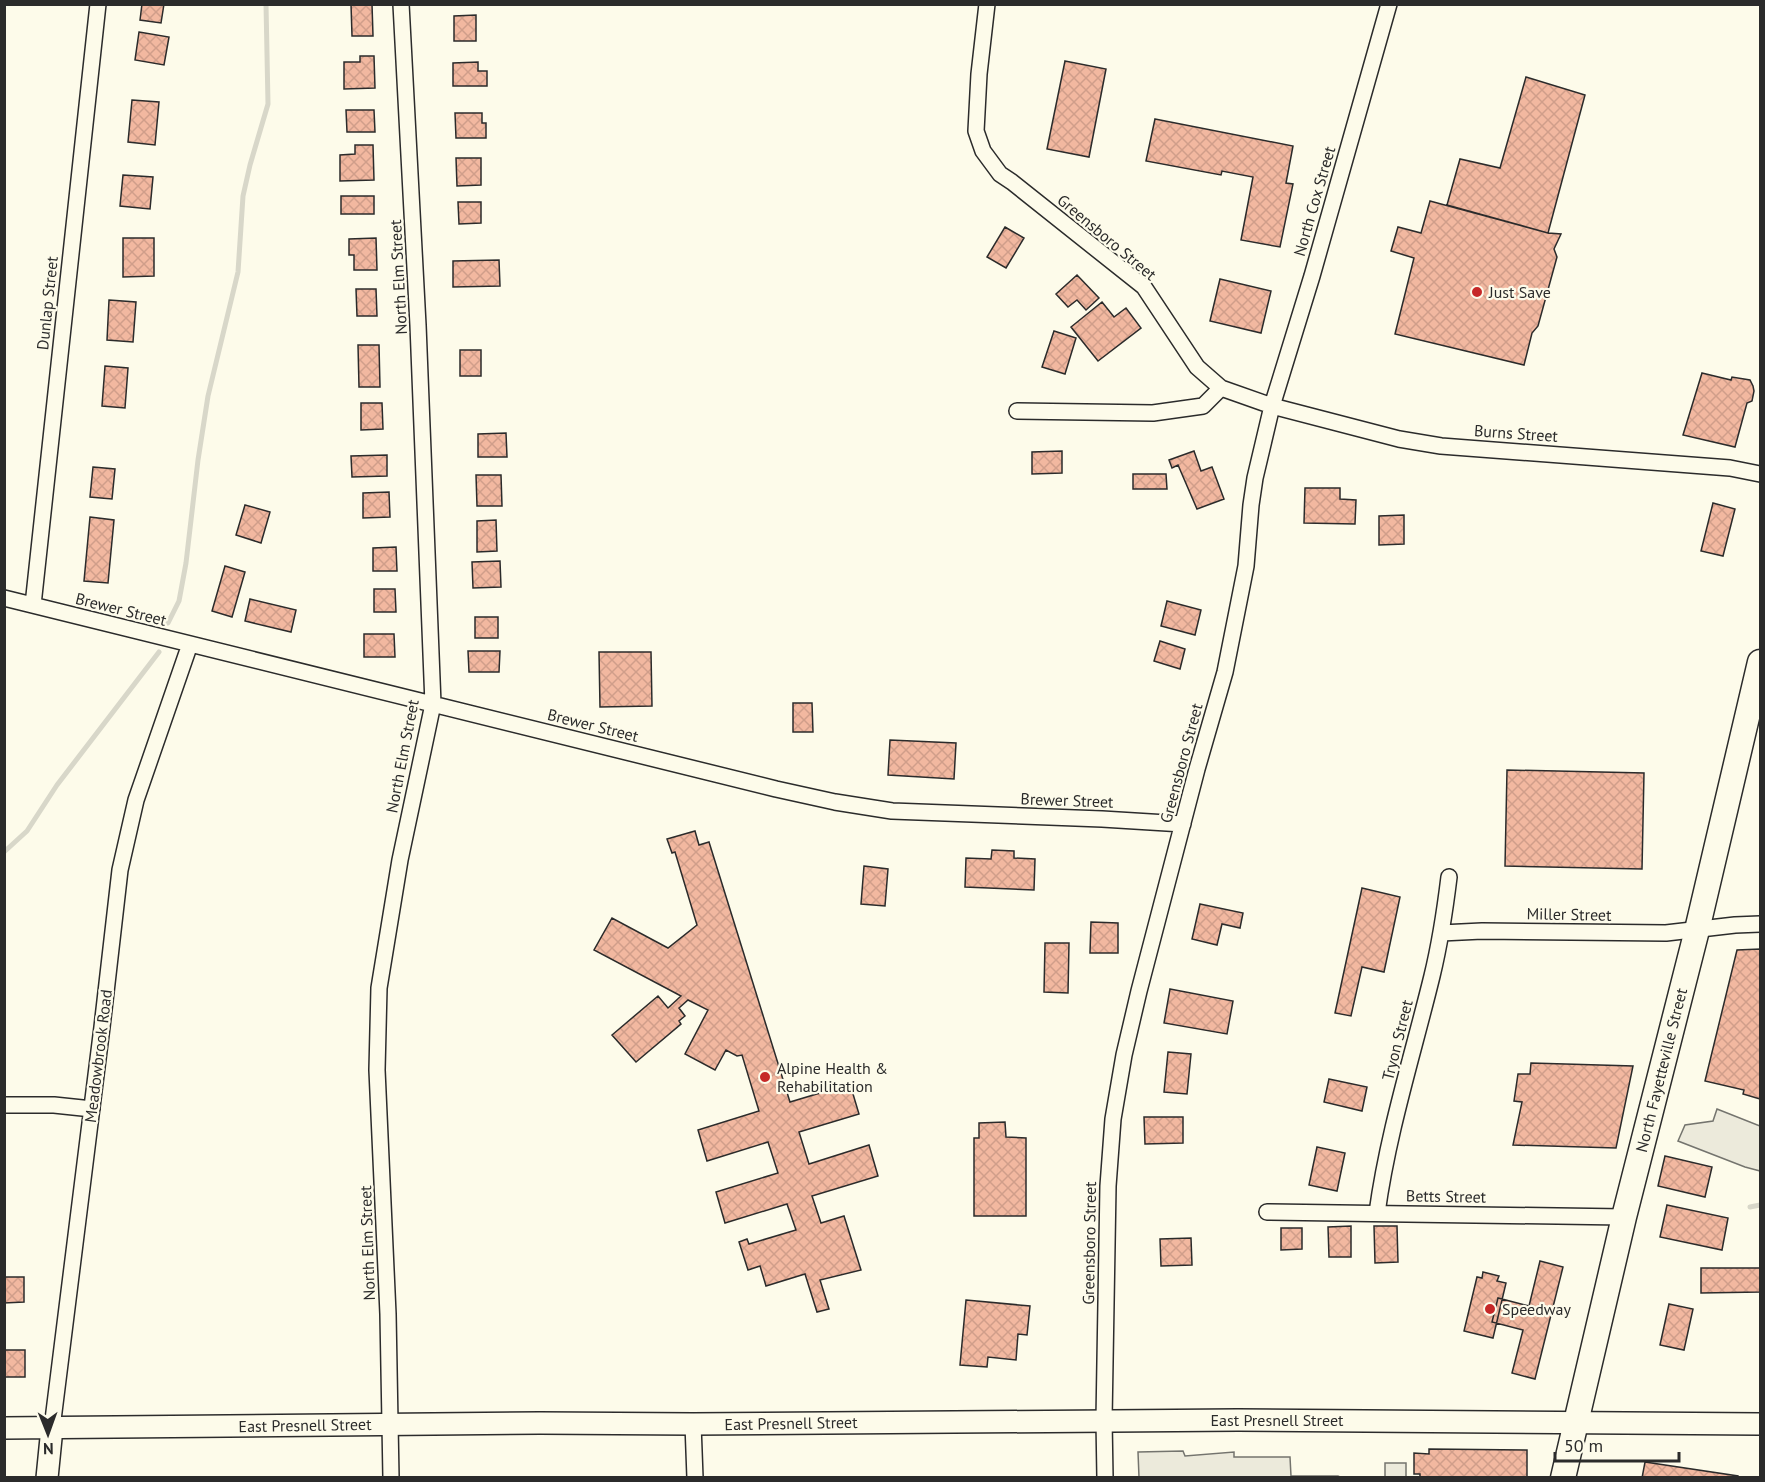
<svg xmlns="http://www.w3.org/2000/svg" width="1765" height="1482" viewBox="0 0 1765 1482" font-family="'PT Sans',sans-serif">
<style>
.parking{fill:#eceadb;stroke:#74746e;stroke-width:1.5}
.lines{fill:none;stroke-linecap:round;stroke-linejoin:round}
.stream{stroke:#d8d7c9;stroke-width:5}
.building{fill:url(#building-cross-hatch);stroke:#2b2b2b;stroke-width:1.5}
.street-casing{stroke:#2b2b2b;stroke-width:18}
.secondary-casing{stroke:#2b2b2b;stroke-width:24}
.primary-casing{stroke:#2b2b2b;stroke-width:27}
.street{stroke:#fdfbea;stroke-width:15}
.secondary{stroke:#fdfbea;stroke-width:21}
.primary{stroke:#fdfbea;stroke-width:24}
.poi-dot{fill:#c62828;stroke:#fdfbea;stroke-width:2}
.labels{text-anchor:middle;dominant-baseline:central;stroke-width:4.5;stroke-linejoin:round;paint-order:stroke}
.street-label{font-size:16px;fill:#2b2b2b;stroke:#fdfbea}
.poi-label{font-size:16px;fill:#2b2b2b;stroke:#fdfbea;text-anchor:start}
</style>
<defs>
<pattern id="building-cross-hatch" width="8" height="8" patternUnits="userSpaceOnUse" patternTransform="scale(1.5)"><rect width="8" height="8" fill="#f2b8a0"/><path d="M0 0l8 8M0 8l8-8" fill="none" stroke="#d09e8a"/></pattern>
</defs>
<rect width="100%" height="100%" fill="#fdfbea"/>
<path class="parking" d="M1717,1109L1760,1126V1171L1745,1167L1678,1141L1685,1125L1713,1121Z
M1183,1451L1185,1456L1234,1452V1457H1290L1291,1476H1338L1340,1477H1139L1138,1452Z
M1385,1463H1406V1477H1385Z"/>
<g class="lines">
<path class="stream" d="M168,623L179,601L186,563L198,460L208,396L238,272L243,196L250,165L268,104L266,4
M4,852L27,831L57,785L159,652
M1750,1207L1760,1205"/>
</g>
<path class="building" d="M142,4H164L161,23L140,20Z
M351,4H372L373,36H352Z
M476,15V41H454V16Z
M139,32L169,37L164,65L135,60Z
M360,56H374L375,88L344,89V62H360Z
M1065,61L1106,69L1089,157L1047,149Z
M478,62V71H487V86H453V63Z
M1526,77L1585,95L1548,233L1447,205L1460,159L1500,168Z
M132,100L159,102L155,145L128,142Z
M346,110H374L375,132H347Z
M455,113H482V123H486V138H456Z
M1155,119L1293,146L1286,183L1293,184L1280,247L1241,240L1253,177L1222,171L1221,175L1146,161Z
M355,145H373L374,180L340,181V155L355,154Z
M456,158H481V185L457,186Z
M123,175L153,177L150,209L120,206Z
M341,196H374V214H341Z
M1430,201L1548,233L1561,234L1554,249L1557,257L1538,326L1532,333L1524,365L1395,334L1414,258L1391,251L1398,227L1421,233Z
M458,202H481V223L459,224Z
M1005,227L1024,238L1006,268L987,257Z
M123,238H154V276L123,277Z
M376,238L377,270H354V255H349V239Z
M499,260L500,286L453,287V261Z
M1077,275L1099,298L1086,310L1077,300L1068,307L1056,294Z
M1220,279L1271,291L1261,333L1210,321Z
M356,289H376L377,316H357Z
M109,300L136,302L133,342L107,340Z
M1102,302L1114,317L1126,308L1141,328L1098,361L1071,327Z
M1054,331L1076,338L1065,374L1042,367Z
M358,345H379L380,387H359Z
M460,350H481V376H460Z
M105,366L128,368L125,408L102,406Z
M1702,373L1731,380L1732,377L1750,380L1753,386L1754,391L1752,401L1747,403L1735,447L1683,435Z
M361,403H382L383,429L361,430Z
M506,433L507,457H478V434Z
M1062,451V473L1032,474V452Z
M1194,451L1201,471L1212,467L1224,499L1197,509L1178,465L1172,468L1169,460Z
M387,455V476L352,477L351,456Z
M93,467L115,469L112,499L90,497Z
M1133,474H1166L1167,489H1133Z
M476,475H501L502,506H477Z
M1305,488H1340V499L1356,500L1355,524L1304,523Z
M389,492L390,517L363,518V493Z
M1713,503L1735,509L1723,556L1701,551Z
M245,505L270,512L261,543L236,535Z
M1404,515V544L1379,545V516Z
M90,517L114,520L108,583L84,581Z
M496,520L497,551L477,552V521Z
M396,547L397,571H373V548Z
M500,561L501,587L473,588L472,562Z
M225,566L245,572L232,617L212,611Z
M374,589H395L396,612H374Z
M250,599L296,610L291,632L245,621Z
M1167,601L1201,610L1195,635L1161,626Z
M475,617H498V638H475Z
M364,634H394L395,657H364Z
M1160,641L1185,649L1180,669L1154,661Z
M468,651H500L499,672H469Z
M599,652H651L652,706L600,707Z
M793,703H812L813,732H793Z
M890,740L956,743L954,779L888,775Z
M1507,770L1644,773L1642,869L1505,866Z
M695,831L699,845L709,842L790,1102L850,1084L859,1114L799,1132L809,1164L869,1145L878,1176L812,1196L821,1223L844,1216L861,1270L820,1280L829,1309L817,1312L805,1274L766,1286L760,1266L748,1270L739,1242L747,1239L749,1244L796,1230L787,1204L725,1223L716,1192L778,1173L768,1142L707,1161L698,1130L759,1111L742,1055L737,1056L726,1050L715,1070L685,1054L708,1010L688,1000L679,1008L685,1016L679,1021L681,1024L636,1062L612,1035L658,996L668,1008L681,996L594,950L612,918L668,948L697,925L675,852L672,853L667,839Z
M992,850L1014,851V858L1035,859L1034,890L965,887L966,858L991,859Z
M864,866L888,869L885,906L861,904Z
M1362,888L1400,897L1384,972L1362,967L1351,1016L1335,1013Z
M1200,904L1243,913L1240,928L1222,924L1217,945L1192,939Z
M1091,922L1118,923V953H1090Z
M1045,943H1069L1068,993L1044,992Z
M1760,949V1099L1743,1094L1744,1090L1705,1081L1737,950Z
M1170,989L1233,1001L1227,1034L1164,1023Z
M1168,1052L1191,1054L1187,1094L1164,1092Z
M1531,1063L1633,1066L1616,1148L1513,1145L1522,1102L1514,1101L1518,1074H1530Z
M1329,1079L1367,1087L1362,1111L1324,1102Z
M1144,1117H1183V1143L1145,1144Z
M1005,1122L1006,1137L1026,1138V1216H974V1138H979V1123Z
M1317,1147L1345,1153L1337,1191L1309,1185Z
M1665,1156L1712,1167L1705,1197L1658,1186Z
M1667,1205L1728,1218L1722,1250L1660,1237Z
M1351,1226V1257H1329L1328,1227Z
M1374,1226H1397L1398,1262L1375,1263Z
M1281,1228H1302V1249L1281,1250Z
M1191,1238L1192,1265L1161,1266L1160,1239Z
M1540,1261L1563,1267L1535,1379L1512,1373L1523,1330L1492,1322L1498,1298L1529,1306Z
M1701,1268H1760V1292L1701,1293Z
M1483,1272L1499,1276L1497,1281L1506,1283L1493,1338L1464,1331L1477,1277L1482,1278Z
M4,1277H24V1302L4,1303Z
M966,1300L1030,1306L1027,1335L1018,1334L1016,1360L988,1357L987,1367L960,1365Z
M1669,1304L1693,1309L1684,1350L1660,1345Z
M4,1350H25V1377H4Z
M1429,1449L1527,1450V1478H1420V1474H1414V1453L1429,1454Z
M1645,1462L1738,1476V1478H1642Z"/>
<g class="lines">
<defs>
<path id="street" d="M987,4L979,74L976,131L983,151L1000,174L1012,182L1144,287L1197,367L1221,388L1272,406L1255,478L1251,505L1246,566L1225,672L1197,769L1139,991L1124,1055L1113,1119L1108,1186L1104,1420L1105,1478
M1389,4L1312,276L1272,406L1399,439L1441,446L1730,468L1760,474
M1017,411L1153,413L1203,406L1221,388
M4,598L776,789L835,802L892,811L1102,819L1183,824
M33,605L98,4
M1441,933L1482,931L1666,933L1735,925L1760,924
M4,1105H54L92,1109
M1267,1212L1624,1217
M1377,1213C1388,1132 1413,1054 1432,976C1440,943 1445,910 1449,877
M693,1424L695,1478
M52,1428L102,1027L120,870L136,800L190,644
M391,1478L388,1314L377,1070L379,988L400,860L433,704L418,325L401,4"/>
<path id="secondary" d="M4,1428L540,1423L693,1424L1238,1420L1760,1424
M47,1478L52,1428"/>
<path id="primary" d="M1563,1478L1624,1217L1697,930L1760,662"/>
</defs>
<use href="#street" class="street-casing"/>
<use href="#secondary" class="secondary-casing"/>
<use href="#primary" class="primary-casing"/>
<use href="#street" class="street"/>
<use href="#secondary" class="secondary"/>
<use href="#primary" class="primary"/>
</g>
<g class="poi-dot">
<circle cx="1477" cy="292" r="6"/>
<circle cx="765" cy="1077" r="6"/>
<circle cx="1490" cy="1309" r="6"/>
</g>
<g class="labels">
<g class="street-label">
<text transform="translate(1314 201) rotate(-74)">North Cox Street</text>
<text transform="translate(1107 237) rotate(40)">Greensboro Street</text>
<text transform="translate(398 277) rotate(-93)">North Elm Street</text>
<text transform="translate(47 303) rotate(-84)">Dunlap Street</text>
<text transform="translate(1516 433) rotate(4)">Burns Street</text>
<text transform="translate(121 609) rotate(14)">Brewer Street</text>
<text transform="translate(593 725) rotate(14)">Brewer Street</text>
<text transform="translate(402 756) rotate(-79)">North Elm Street</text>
<text transform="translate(1181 763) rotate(-75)">Greensboro Street</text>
<text transform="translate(1067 800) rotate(2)">Brewer Street</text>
<text transform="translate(1569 914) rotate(1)">Miller Street</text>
<text transform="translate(1397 1040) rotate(-76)">Tryon Street</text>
<text transform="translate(98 1056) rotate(-83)">Meadowbrook Road</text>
<text transform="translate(1661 1070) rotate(-76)">North Fayetteville Street</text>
<text transform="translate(1446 1196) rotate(1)">Betts Street</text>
<text transform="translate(367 1243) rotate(-92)">North Elm Street</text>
<text transform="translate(1089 1243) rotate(-89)">Greensboro Street</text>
<text x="1277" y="1420">East Presnell Street</text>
<text transform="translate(791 1423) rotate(-1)">East Presnell Street</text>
<text transform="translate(305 1425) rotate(-1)">East Presnell Street</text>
</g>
<g class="poi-label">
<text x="1489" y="292">Just Save</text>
<text x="777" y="1068">Alpine Health &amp;<tspan x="777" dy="18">Rehabilitation</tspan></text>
<text x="1502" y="1309">Speedway</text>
</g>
</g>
<rect width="1765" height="1482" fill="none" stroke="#2b2b2b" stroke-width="12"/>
<g transform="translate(48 1434) rotate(179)" stroke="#fdfbea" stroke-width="4.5" paint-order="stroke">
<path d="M0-4.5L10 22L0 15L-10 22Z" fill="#2b2b2b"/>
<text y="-9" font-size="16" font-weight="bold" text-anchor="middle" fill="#2b2b2b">N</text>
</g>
<path d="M1555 1452v9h124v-9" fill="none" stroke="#2b2b2b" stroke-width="3"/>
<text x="1564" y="1452" font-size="18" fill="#2b2b2b" stroke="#fdfbea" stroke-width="4.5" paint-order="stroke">50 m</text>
</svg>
